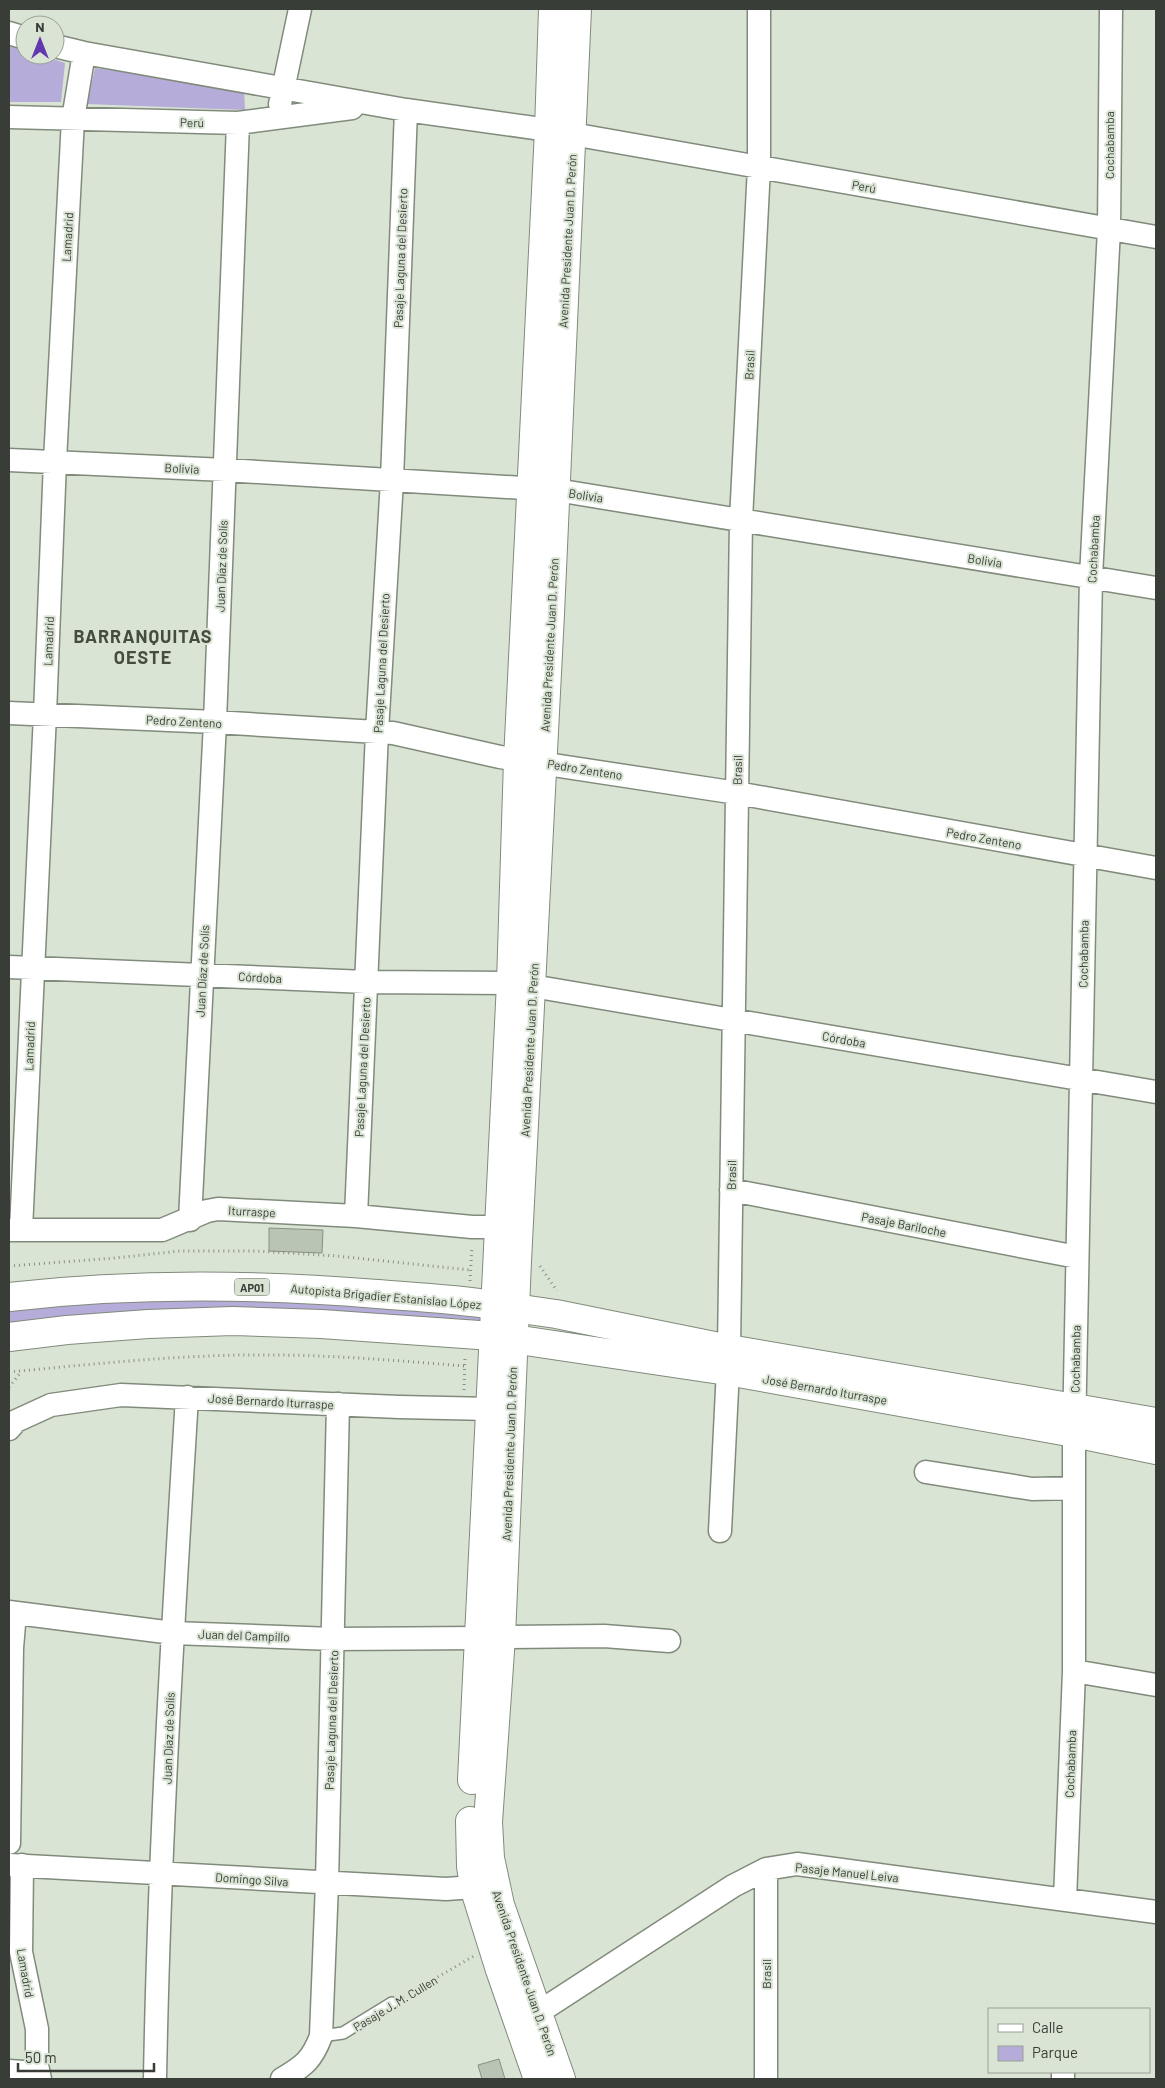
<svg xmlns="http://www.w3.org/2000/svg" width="1165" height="2088" viewBox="0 0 1165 2088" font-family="Barlow,sans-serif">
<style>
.green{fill:#b5acd9}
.building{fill:#b9c4b5;stroke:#879183}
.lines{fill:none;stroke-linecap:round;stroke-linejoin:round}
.lane-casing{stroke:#808b7c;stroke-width:14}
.street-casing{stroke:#808b7c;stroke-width:25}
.secondary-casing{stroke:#808b7c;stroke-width:30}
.primary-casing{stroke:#808b7c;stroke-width:30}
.highway-casing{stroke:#808b7c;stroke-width:30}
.path{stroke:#888f84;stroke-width:3;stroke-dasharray:1 4;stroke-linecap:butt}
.lane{stroke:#fff;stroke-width:11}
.street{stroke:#fff;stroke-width:22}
.secondary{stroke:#fff;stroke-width:28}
.primary{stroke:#fff;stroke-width:28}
.highway{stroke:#fff;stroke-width:28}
.labels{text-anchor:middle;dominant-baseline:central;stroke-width:4;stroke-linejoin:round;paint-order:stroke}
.shield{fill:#d9e4d4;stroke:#696f66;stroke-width:1}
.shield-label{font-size:11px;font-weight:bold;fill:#393d37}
.street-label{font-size:12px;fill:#393d37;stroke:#d9e4d4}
.district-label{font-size:18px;font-weight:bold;letter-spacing:1px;fill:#444d40;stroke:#d9e4d4}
</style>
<rect width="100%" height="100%" fill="#d9e4d4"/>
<path class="green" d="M9,45L25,50V55H41L65,63L61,102H9Z
M95,68L244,89L245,110L87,104Z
M61,1291L494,1305L493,1336L321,1324L9,1337V1297Z"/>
<path class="building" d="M269,1228L323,1230L322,1253L269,1251Z
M499,2059L505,2079H482L478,2065Z"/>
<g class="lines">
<defs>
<path id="lane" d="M321,2036L343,2033L392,2003"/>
<path id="street" d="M9,33L25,38
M55,46L84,53L406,110L549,130
M280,104L300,9
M9,117L238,123L352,108
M572,134L1156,237
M9,460L225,470L556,490L1156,588
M9,713L215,722L393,733L500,757L737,793L1156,868
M9,967L366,982L511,983
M532,986L1156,1092
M731,1190L1077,1257
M356,1216L377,732L392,480L406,110
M190,1220L215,722L238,123
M9,1230H162L207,1211L218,1209L356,1216L472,1227H499
M21,1230L45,714L55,461L73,119L84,53
M9,1429L16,1421L51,1405L121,1395L399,1407L491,1409
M926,1472L1032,1489L1074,1488
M720,1531L729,1349L741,520L759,167V9
M9,1612L173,1633L333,1639L480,1638
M501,1637L604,1636L669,1641
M1074,1671L1156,1685
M9,1843L12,1648L15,1613
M9,1865L446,1889L474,1887L489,1883
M22,1865L21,1952L37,2029V2065L40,2079
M1065,1900L1074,1671V1433L1091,577L1109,229L1111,9
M523,2020L539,2012L733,1886L766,1869L797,1864L1156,1912
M9,2071L38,2073
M155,2079C159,1852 173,1624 187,1397
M282,2079C304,2066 312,2060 321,2036L327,1883L338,1404
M766,2079V1869
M1063,2079V2072"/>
<path id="secondary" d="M494,1305L556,1314L729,1349L1156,1422
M493,1336L727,1371L1074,1433L1156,1450"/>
<path id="primary" d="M472,1780L511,983L518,760L549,130L553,9
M470,1821L471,1866L474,1887L500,1970L538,2079
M561,2079L500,1905L490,1858L488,1822L501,1637L517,1261L550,614L577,9"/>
<path id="highway" d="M9,1297C131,1283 254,1284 377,1294C416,1297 455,1299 494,1305
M9,1337L67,1330L148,1324L233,1321L321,1324L493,1336"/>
</defs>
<use href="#lane" class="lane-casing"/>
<use href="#street" class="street-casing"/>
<use href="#secondary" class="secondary-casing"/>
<use href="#primary" class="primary-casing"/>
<use href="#highway" class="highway-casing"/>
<path class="path" d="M9,1266L115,1258L180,1251H255L337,1256L470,1270
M540,1266L557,1291
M470,1281L472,1247
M9,1372C96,1364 183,1354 271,1355C336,1355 400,1361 465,1366
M9,1387L21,1372
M464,1390L465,1356
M403,1997L474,1956"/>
<use href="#lane" class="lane"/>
<use href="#street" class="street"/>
<use href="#secondary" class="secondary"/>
<use href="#primary" class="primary"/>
<use href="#highway" class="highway"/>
</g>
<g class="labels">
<rect class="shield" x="234.5" y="1278.5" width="35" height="17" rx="4"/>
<g class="shield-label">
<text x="252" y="1287">AP01</text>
</g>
<g class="street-label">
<text transform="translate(192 122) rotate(1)">Perú</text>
<text transform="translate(1109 145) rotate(-90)">Cochabamba</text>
<text transform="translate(864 186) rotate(10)">Perú</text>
<text transform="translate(67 237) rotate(-87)">Lamadrid</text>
<text transform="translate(567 241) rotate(-87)">Avenida Presidente Juan D. Perón</text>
<text transform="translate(400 258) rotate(-88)">Pasaje Laguna del Desierto</text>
<text transform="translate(749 365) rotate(-87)">Brasil</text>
<text transform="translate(182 468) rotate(3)">Bolivia</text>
<text transform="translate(586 495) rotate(9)">Bolivia</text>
<text transform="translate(1093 549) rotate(-87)">Cochabamba</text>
<text transform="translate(985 560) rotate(9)">Bolivia</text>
<text transform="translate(221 566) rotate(-88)">Juan Díaz de Solís</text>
<text transform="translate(48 641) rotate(-88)">Lamadrid</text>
<text transform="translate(549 645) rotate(-87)">Avenida Presidente Juan D. Perón</text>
<text transform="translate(381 663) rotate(-87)">Pasaje Laguna del Desierto</text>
<text transform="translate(184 721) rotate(3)">Pedro Zenteno</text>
<text transform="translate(585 769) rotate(9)">Pedro Zenteno</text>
<text transform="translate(737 770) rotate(-89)">Brasil</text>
<text transform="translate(984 838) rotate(10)">Pedro Zenteno</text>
<text transform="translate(1083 954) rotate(-89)">Cochabamba</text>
<text transform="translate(202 971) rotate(-87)">Juan Díaz de Solís</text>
<text transform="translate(260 977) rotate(3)">Córdoba</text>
<text transform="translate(844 1039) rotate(10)">Córdoba</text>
<text transform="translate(29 1046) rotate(-88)">Lamadrid</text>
<text transform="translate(529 1050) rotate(-87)">Avenida Presidente Juan D. Perón</text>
<text transform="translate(362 1067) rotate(-87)">Pasaje Laguna del Desierto</text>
<text transform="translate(731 1175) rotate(-89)">Brasil</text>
<text transform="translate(252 1211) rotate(3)">Iturraspe</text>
<text transform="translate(904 1224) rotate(11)">Pasaje Bariloche</text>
<text transform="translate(386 1296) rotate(5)">Autopista Brigadier Estanislao López</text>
<text transform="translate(1075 1359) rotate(-89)">Cochabamba</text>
<text transform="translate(825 1389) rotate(10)">José Bernardo Iturraspe</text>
<text transform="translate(271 1401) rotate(3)">José Bernardo Iturraspe</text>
<text transform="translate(509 1454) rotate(-88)">Avenida Presidente Juan D. Perón</text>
<text transform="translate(244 1635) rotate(2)">Juan del Campillo</text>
<text transform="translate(331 1720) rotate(-88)">Pasaje Laguna del Desierto</text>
<text transform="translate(168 1738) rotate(-88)">Juan Díaz de Solís</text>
<text transform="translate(1070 1764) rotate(-88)">Cochabamba</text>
<text transform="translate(847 1872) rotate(6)">Pasaje Manuel Leiva</text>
<text transform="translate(252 1879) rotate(4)">Domingo Silva</text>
<text transform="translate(26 1973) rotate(80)">Lamadrid</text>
<text transform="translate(525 1973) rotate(71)">Avenida Presidente Juan D. Perón</text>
<text transform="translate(766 1974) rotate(-90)">Brasil</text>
<text transform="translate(395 2003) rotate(-31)">Pasaje J. M. Cullen</text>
</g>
<g class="district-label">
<text x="143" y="636">BARRANQUITAS<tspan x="143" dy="21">OESTE</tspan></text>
</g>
</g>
<rect width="1165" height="2088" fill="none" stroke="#393d37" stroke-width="20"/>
<rect x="988" y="2008" width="162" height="65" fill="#d9e4d4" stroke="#99a195"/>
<rect x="998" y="2024" width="25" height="8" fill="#ffffff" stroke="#99a195"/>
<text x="1032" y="2033" font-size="15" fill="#393d37">Calle</text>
<rect x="998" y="2046" width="25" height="15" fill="#b5acd9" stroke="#99a195"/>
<text x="1032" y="2058" font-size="15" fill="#393d37">Parque</text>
<g transform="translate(40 40)"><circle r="24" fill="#d9e4d4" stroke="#99a195"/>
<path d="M0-4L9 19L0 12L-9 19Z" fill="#6138b0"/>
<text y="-8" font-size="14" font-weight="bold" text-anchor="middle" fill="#393d37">N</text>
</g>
<path d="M18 2063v8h136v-8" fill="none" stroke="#393d37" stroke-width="2.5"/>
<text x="25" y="2063" font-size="15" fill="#393d37" stroke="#d9e4d4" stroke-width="4" paint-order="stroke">50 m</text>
</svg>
